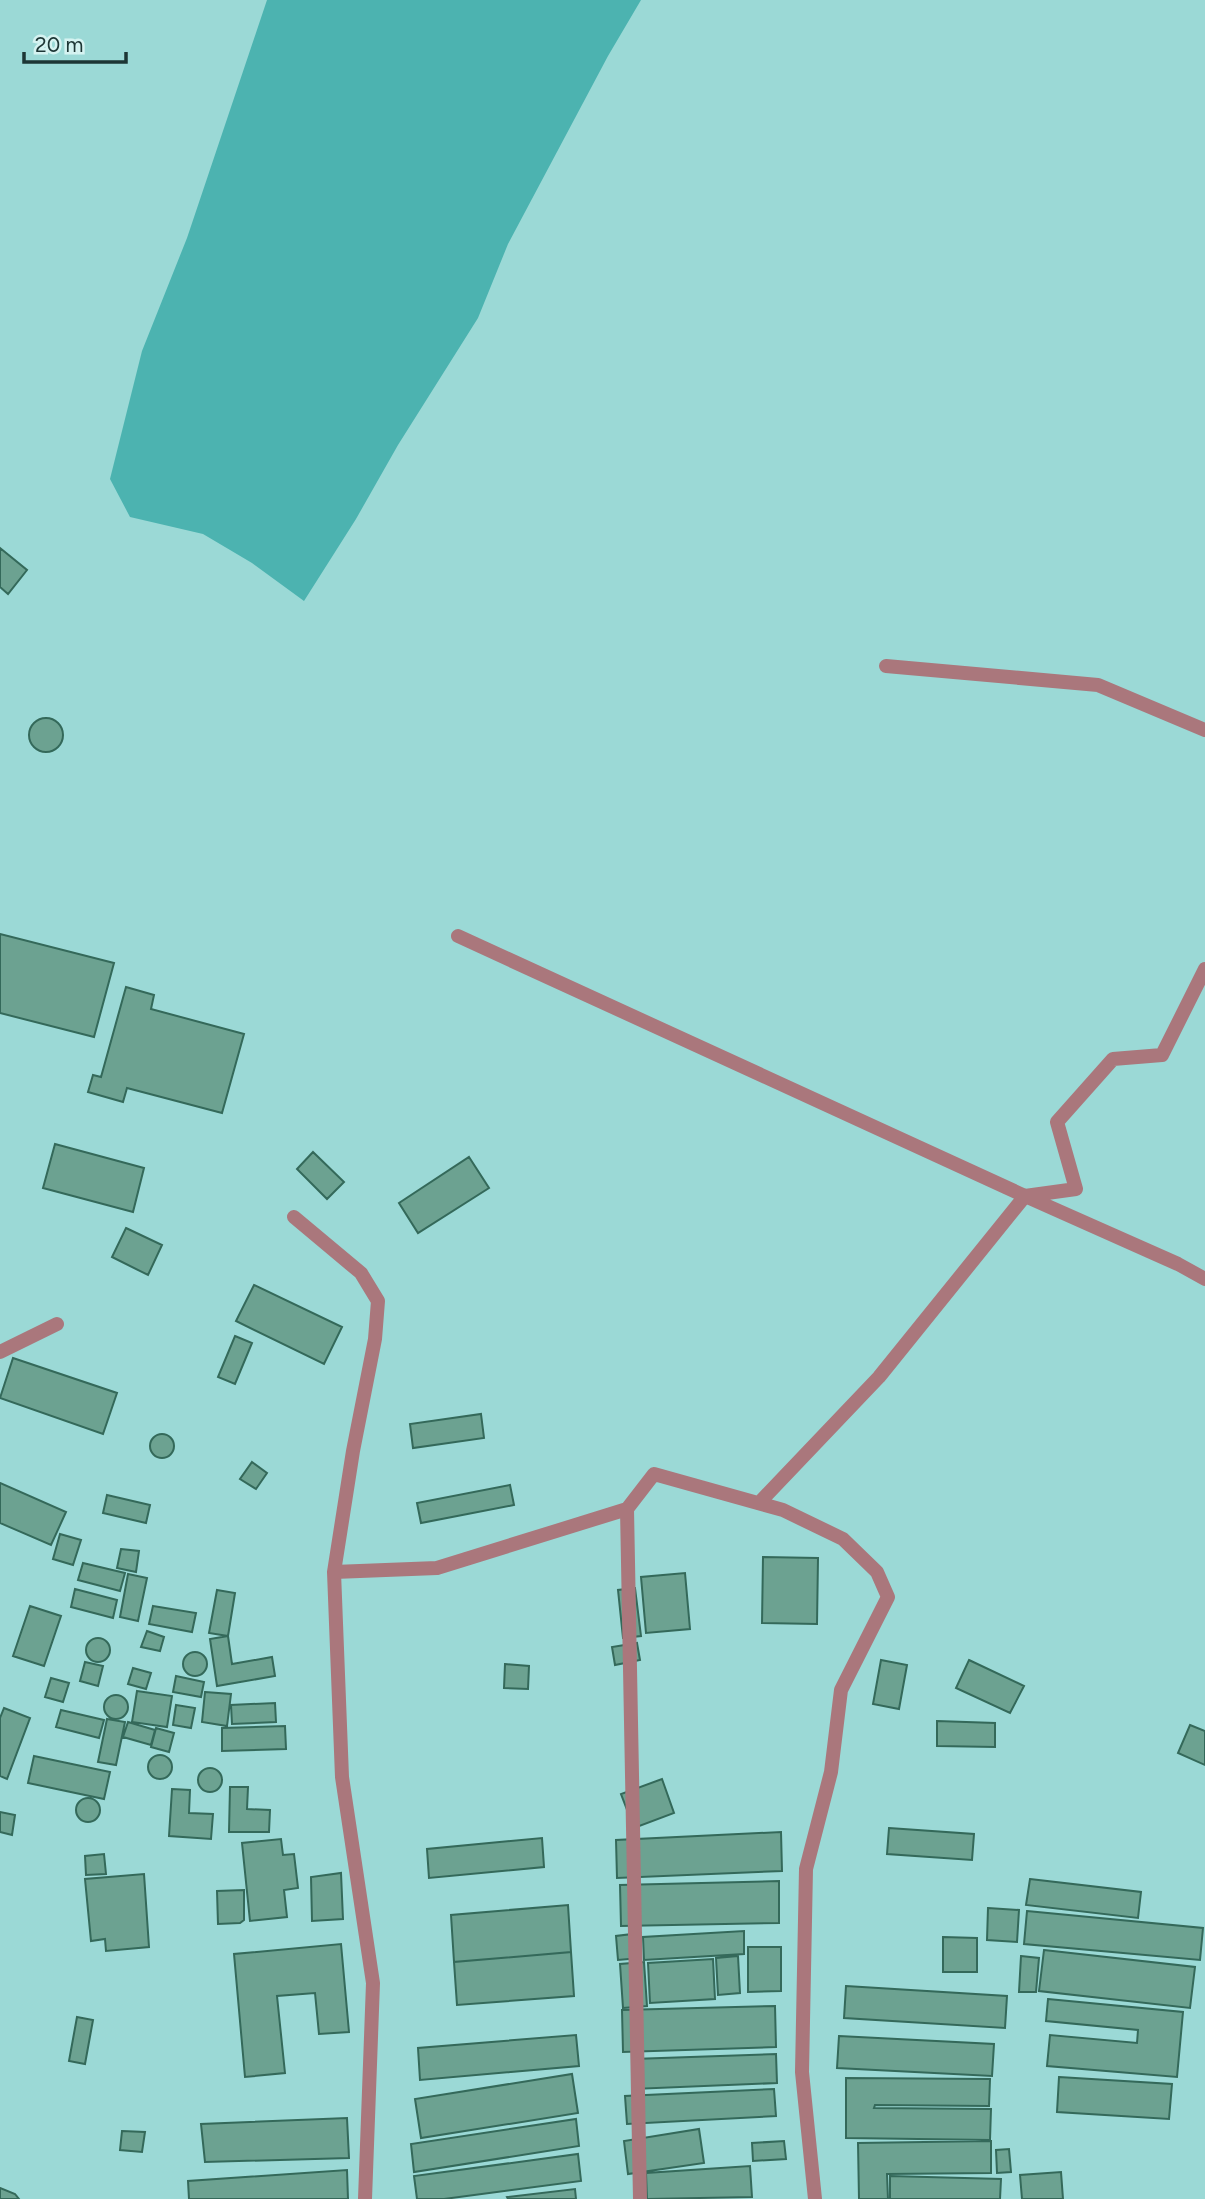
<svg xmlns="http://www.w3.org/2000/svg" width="1205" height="2199" viewBox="0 0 1205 2199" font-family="Figtree,sans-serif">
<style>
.green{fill:#4cb3b0}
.building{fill:#6ca291;stroke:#34695a;stroke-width:2}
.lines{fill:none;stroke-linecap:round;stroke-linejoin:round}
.street{stroke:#aa777c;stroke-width:14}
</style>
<rect width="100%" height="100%" fill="#9bd9d6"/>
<path class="green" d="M267,0H641L608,56L508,244L478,318L398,445L356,519L304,601L252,563L203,534L130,517L110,479L142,351L187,238Z"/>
<path class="building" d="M0,548L27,570L8,594L0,587Z
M29 735a17 17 0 1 1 34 0a17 17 0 1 1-34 0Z
M0,934L114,963L94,1037L0,1013Z
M126,987L154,995L151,1009L244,1034L222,1113L127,1088L123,1102L88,1092L93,1075L101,1077Z
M55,1144L144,1168L133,1212L43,1188Z
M313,1152L344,1182L327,1199L297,1169Z
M469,1157L489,1188L418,1233L399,1203Z
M126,1228L162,1245L148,1275L112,1257Z
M254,1285L342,1327L324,1364L236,1321Z
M235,1336L252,1343L235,1384L218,1377Z
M13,1358L117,1393L103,1434L0,1398Z
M481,1414L484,1438L413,1448L410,1424Z
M150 1446a12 12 0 1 1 24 0a12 12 0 1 1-24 0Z
M252,1462L267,1473L256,1489L240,1479Z
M0,1483L66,1512L51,1545L0,1523Z
M510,1485L514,1505L421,1523L417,1503Z
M107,1495L150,1505L146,1523L103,1513Z
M60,1534L81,1540L73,1565L53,1559Z
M121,1549L139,1551L136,1572L117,1568Z
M763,1557L818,1558L817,1624L762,1623Z
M83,1563L125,1573L120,1591L78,1580Z
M685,1573L690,1629L646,1633L641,1577Z
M128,1574L147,1578L138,1621L120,1617Z
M635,1588L641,1636L623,1638L618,1590Z
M75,1589L117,1600L113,1618L71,1607Z
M217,1590L235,1593L228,1636L209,1633Z
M30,1606L61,1616L44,1666L13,1656Z
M153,1606L196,1613L192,1632L149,1624Z
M147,1631L164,1637L160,1651L141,1647Z
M228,1636L232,1664L272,1657L275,1676L217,1686L210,1639Z
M86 1650a12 12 0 1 1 24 0a12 12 0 1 1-24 0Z
M637,1643L640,1660L615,1665L612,1647Z
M183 1664a12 12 0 1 1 24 0a12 12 0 1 1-24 0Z
M881,1660L907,1665L899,1709L873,1704Z
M969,1660L1024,1686L1010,1713L956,1688Z
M85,1662L103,1666L98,1686L80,1681Z
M505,1664L529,1666L528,1689L504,1688Z
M133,1668L151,1673L146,1689L128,1684Z
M176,1676L204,1682L201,1697L173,1692Z
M51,1678L69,1683L63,1702L45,1697Z
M137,1691L172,1696L167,1727L132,1722Z
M205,1692L231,1694L227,1726L202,1722Z
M104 1707a12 12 0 1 1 24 0a12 12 0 1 1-24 0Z
M275,1703L276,1722L232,1724L231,1705Z
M176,1705L195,1708L191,1728L173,1725Z
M4,1708L30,1718L7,1779L0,1776V1718Z
M61,1710L104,1720L99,1738L56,1727Z
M107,1719L125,1722L116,1765L98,1762Z
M937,1721L995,1723V1747L937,1746Z
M128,1722L155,1730L151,1745L123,1737Z
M1190,1725L1205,1731V1765L1178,1753Z
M285,1726L286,1749L222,1751V1728Z
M156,1728L174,1733L169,1752L151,1747Z
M148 1767a12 12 0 1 1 24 0a12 12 0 1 1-24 0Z
M34,1756L110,1772L104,1799L28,1783Z
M198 1780a12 12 0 1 1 24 0a12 12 0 1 1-24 0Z
M662,1779L674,1813L634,1828L621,1794Z
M230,1787H248L247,1809L270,1810L269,1832H229Z
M172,1789L190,1790L189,1813L213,1814L211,1839L169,1836Z
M76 1810a12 12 0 1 1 24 0a12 12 0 1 1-24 0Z
M0,1812L15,1815L12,1835L0,1832Z
M889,1828L974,1834L972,1860L887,1854Z
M781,1832L782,1871L617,1878L616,1840Z
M542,1838L544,1867L429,1878L427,1849Z
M281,1839L283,1855L294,1854L298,1888L284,1890L287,1917L250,1921L242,1843Z
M104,1854L106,1874L86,1875L85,1856Z
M341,1873L343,1919L312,1921L311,1877Z
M144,1874L149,1947L106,1951L105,1939L91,1941L85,1879Z
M1030,1879L1141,1892L1138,1918L1026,1905Z
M779,1881V1923L621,1926L620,1885Z
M244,1890V1920L240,1923L218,1924L217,1891Z
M568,1905L571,1952L454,1962L451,1915Z
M988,1908L1019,1910L1017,1942L987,1940Z
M1027,1911L1203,1928L1200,1960L1024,1944Z
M744,1931V1954L644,1960L643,1937Z
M641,1933L640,1958L618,1960L616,1936Z
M943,1937L977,1938V1972H943Z
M341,1944L349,2032L319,2034L315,1993L277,1996L285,2073L245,2077L234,1954Z
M748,1947H781V1991L748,1992Z
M1044,1950L1195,1967L1190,2008L1039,1991Z
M571,1952L574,1996L457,2005L454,1962Z
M738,1956L740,1993L718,1995L716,1958Z
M1021,1956L1039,1958L1036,1992H1019Z
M713,1959L715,1999L650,2003L648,1963Z
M644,1962L647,2006L623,2008L620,1964Z
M846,1986L1007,1996L1005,2028L844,2018Z
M1048,1999L1183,2012L1177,2077L1047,2066L1050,2035L1137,2043L1138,2030L1046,2021Z
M775,2006L776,2047L623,2052L622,2010Z
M77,2017L93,2020L85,2064L69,2061Z
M576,2035L579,2066L420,2080L418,2048Z
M839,2036L994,2044L992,2076L837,2068Z
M776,2054L777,2083L633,2089V2059Z
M572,2074L578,2113L421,2138L415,2099Z
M1059,2077L1172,2084L1169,2119L1057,2112Z
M846,2078L990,2079L989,2106L875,2105L874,2108L991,2109L990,2140L846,2138Z
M774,2089L776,2116L627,2124L625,2096Z
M347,2118L349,2158L205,2162L201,2124Z
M576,2119L579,2146L414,2172L411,2144Z
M699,2129L704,2163L628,2174L624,2141Z
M122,2131L145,2132L142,2152L120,2150Z
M784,2141L786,2159L753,2161L752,2143Z
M991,2141V2173L887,2174L888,2199H859L858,2143Z
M1009,2149L1011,2172L997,2173L996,2150Z
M578,2154L581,2181L444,2199H417L414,2176Z
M750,2166L752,2197L647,2199L646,2173Z
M347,2170L348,2199H189L188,2181Z
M1061,2172L1063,2199H1022L1020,2175Z
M890,2176L1001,2179L1000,2199H890Z
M0,2188L15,2194L19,2199H0Z
M575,2189L576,2199H508L507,2197Z"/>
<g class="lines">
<path class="street" d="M886,666L1098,685L1205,730
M458,936L1025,1196L1178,1264L1205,1279
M294,1217L361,1273L378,1301L375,1339L353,1451L334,1572L342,1777L373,1983L365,2199
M0,1352L57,1324
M759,1503L879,1377L1025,1196L1076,1189L1057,1122L1113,1059L1162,1055L1205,969
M627,1509L640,2199
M334,1572L437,1568L627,1509L654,1474L783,1510L843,1539L877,1572L888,1597L841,1690L831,1772L806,1869L802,2072L815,2199"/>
</g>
<path d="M24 52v10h102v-10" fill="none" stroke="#1d3635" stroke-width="3.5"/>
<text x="35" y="52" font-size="21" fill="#1d3635" stroke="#d5f3f1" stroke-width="5" paint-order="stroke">20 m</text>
</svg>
